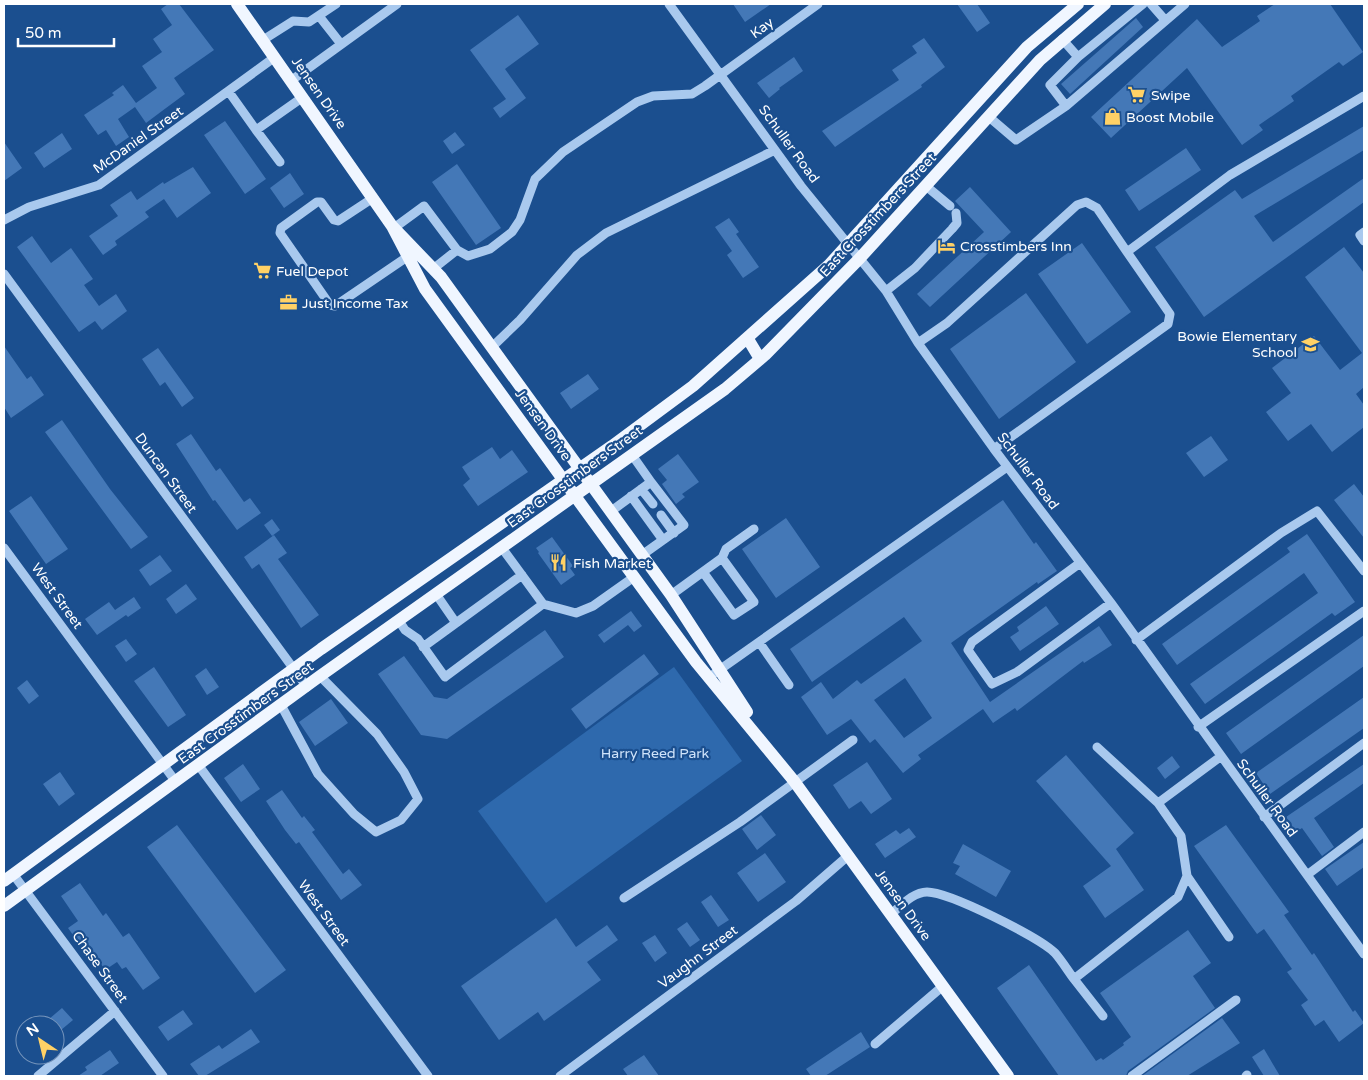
<svg xmlns="http://www.w3.org/2000/svg" width="1368" height="1080" viewBox="0 0 1368 1080" font-family="'Varela Round',sans-serif">
<style>
.green{fill:#2e69ad}
.building{fill:#4478b7;fill-rule:evenodd}
.lines{fill:none;stroke-linecap:round;stroke-linejoin:round}
.minor{stroke:#a9c9ee;stroke-width:9}
.major{stroke:#f0f6ff;stroke-width:12}
.labels{text-anchor:middle;dominant-baseline:central;stroke-width:4.5;stroke-linejoin:round;paint-order:stroke}
.street-label{font-size:14px;fill:#fff;stroke:#1b4f8f}
.poi-label{font-size:14px;fill:#fff;stroke:#1b4f8f;text-anchor:start}
.park-label{font-size:14px;fill:#cfe3fa;stroke:#1b4f8f}
</style>
<rect width="100%" height="100%" fill="#1b4f8f"/>
<path class="green" d="M674,667L742,761L546,903L478,811Z"/>
<path class="building" d="M168,4H179L214,50L174,78L185,94L162,111L146,123L135,107L118,119L129,137L116,146L106,130L98,135L84,115L114,95L112,93L123,85L136,103L157,88L142,66L162,52L153,39L172,25L161,9Z
M733,4H771L745,22Z
M957,4H977L990,23L977,32Z
M1275,4H1330L1363,52L1343,66L1339,62L1291,96L1294,101L1259,125L1263,130L1242,145L1187,68L1111,138L1091,117L1197,19L1222,47L1260,21L1257,16Z
M518,15L539,44L505,69L526,98L500,118L493,108L506,99L470,50Z
M1136,18L1143,27L1070,94L1061,84Z
M924,38L945,67L921,85L922,87L835,147L822,131L899,80L892,70L917,53L912,46Z
M794,57L803,71L779,88L780,89L769,98L757,83Z
M225,121L266,179L245,194L204,135Z
M1364,126V150L1254,216L1273,242L1364,178V202L1204,317L1155,247L1235,190L1242,199Z
M455,132L465,145L452,154L443,141Z
M62,133L72,149L44,168L34,153Z
M4,142L22,168L4,181Z
M1186,148L1201,170L1139,211L1125,190Z
M457,164L501,228L476,245L432,182Z
M193,167L211,193L177,218L164,199L145,212L149,217L115,241L117,245L103,255L89,236L118,216L110,205L131,191L137,200L163,182L164,184Z
M290,173L304,194L284,208L270,188Z
M970,187L1011,232L930,307L917,294L984,232L955,201Z
M729,218L739,232L736,234L759,267L743,278L727,255L732,251L715,227Z
M32,236L51,263L71,248L93,279L84,285L99,306L116,294L127,311L102,330L95,321L79,332L17,247Z
M1082,243L1131,312L1087,344L1038,274Z
M1344,247L1364,273V387L1356,394L1364,405V427L1332,452L1311,424L1288,441L1266,412L1291,393L1272,368L1314,336L1340,370L1362,353L1305,277Z
M1026,293L1076,362L999,419L950,349Z
M4,346L27,379L31,376L44,395L11,418L4,407Z
M158,348L194,398L182,407L165,382L160,386L142,359Z
M588,374L599,389L571,409L560,393Z
M62,420L110,489L148,537L131,549L45,432Z
M191,434L216,471L220,468L244,502L250,498L261,513L237,530L215,500L213,501L176,444Z
M1211,436L1228,460L1204,477L1186,453Z
M492,447L500,459L512,450L528,472L478,506L463,485L470,479L462,467Z
M678,454L699,482L682,494L685,497L676,504L662,484L667,480L658,469Z
M1354,484L1364,497V538L1334,500Z
M31,496L68,549L46,564L9,511Z
M1003,500L1034,544L1036,542L1057,571L1038,584L1037,582L951,643L990,702L1099,626L1112,645L1084,663L1083,661L1017,711L1015,708L993,723L983,709L918,755L921,759L903,773L875,739L870,743L851,719L827,735L801,697L821,682L833,699L857,680L861,684L922,641L904,617L812,682L790,649ZM905,678L932,718L904,738L874,700Z
M786,518L820,567L776,598L742,549Z
M272,519L280,530L272,536L264,525Z
M1307,534L1355,602L1335,616L1332,613L1205,704L1190,684L1318,593L1304,573L1177,665L1162,644L1290,552L1287,548Z
M274,535L287,553L278,559L319,615L301,628L259,564L252,569L244,557Z
M552,537L573,566L570,568L575,575L561,585L538,553L539,552L536,548Z
M160,555L172,571L150,586L139,570Z
M186,584L197,599L176,614L166,599Z
M134,597L141,608L128,617L126,615L97,635L85,619L109,602L115,610Z
M1046,606L1059,624L1020,651L1010,637L1019,631L1017,627Z
M631,611L642,626L634,632L628,625L604,643L598,635Z
M545,630L564,657L447,739L421,735L378,674L404,656L434,697L447,699Z
M1364,635V666L1241,754L1226,733Z
M126,639L137,654L126,662L115,646Z
M644,654L659,674L586,729L571,709Z
M154,667L186,715L168,727L134,681Z
M206,668L219,687L207,695L195,676Z
M27,680L39,696L29,704L17,688Z
M1364,697V728L1270,794L1256,773Z
M331,699L348,723L315,746L299,722Z
M1066,755L1134,833L1116,849L1144,890L1105,918L1083,886L1111,866L1036,781Z
M1172,756L1180,767L1165,779L1157,768Z
M867,762L892,799L871,814L861,801L849,809L833,785Z
M243,764L260,789L241,802L224,778Z
M1364,764V783L1314,818L1334,847L1322,856L1302,828L1296,832L1286,817Z
M60,772L75,794L59,806L43,784Z
M282,790L302,818L304,816L315,830L312,832L343,874L349,869L362,885L341,900L299,842L296,844L285,830L266,801Z
M761,815L776,835L757,850L742,829Z
M177,825L286,970L255,993L147,847Z
M1226,825L1289,912L1284,915L1312,955L1314,953L1353,1012L1355,1010L1364,1023L1339,1042L1324,1020L1315,1026L1301,1005L1308,1000L1287,972L1292,969L1264,929L1257,934L1194,846Z
M909,828L916,837L885,858L875,844L896,830L900,834Z
M1364,842V867L1337,886L1325,869Z
M963,844L1011,871L996,897L955,874L960,866L953,863Z
M765,853L786,882L758,902L737,873Z
M80,883L103,916L106,913L123,937L129,933L160,978L143,990L126,967L122,969L117,962L105,970L93,952L88,956L68,928L78,921L61,896Z
M711,895L729,920L718,927L701,902Z
M556,918L576,947L607,925L618,940L587,962L601,980L544,1021L538,1012L499,1040L461,986Z
M687,922L700,940L690,947L677,929Z
M1188,930L1211,963L1193,976L1215,1008L1128,1071L1126,1076H1059L997,988L1029,965L1096,1061L1101,1058L1103,1060L1124,1045L1123,1043L1131,1037L1100,993Z
M655,935L667,953L655,962L642,943Z
M62,1008L73,1020L55,1035V1025H42Z
M183,1010L193,1024L168,1041L158,1027Z
M1222,1018L1240,1043L1187,1076H1142Z
M251,1029L260,1042L205,1076H199L190,1064L219,1045L222,1049Z
M861,1032L870,1047L825,1076H811L806,1069Z
M1264,1049L1280,1076H1264L1252,1057Z
M110,1050L119,1063L100,1076H78L87,1070L85,1067Z
M644,1055L659,1076H628L623,1069Z"/>
<g class="lines">
<path class="minor" d="M669,4L801,186L886,291L918,343L994,449L1111,603L1364,954
M1151,4L1165,20
M319,16L341,44
M1062,39L1078,57L1143,4
M263,40L293,21L309,22L336,4
M292,80L397,4
M229,92L256,130L303,97
M1066,106L1050,85L1078,57
M989,117L1016,140L1066,106L1185,4
M256,130L280,162
M926,186L950,206
M373,198L338,221L334,220L321,202H317L281,228L280,233L330,305L335,306L407,257
M4,220L29,207L99,185L275,57
M394,228L424,206L457,250L433,269
M1364,232L1360,235L1364,241
M457,250L468,256L490,249L512,232L520,220L535,179L563,152L637,102L653,96L692,94L705,86L818,4
M4,274L307,687
M886,291L915,268L952,229L957,223L956,213
M918,343L947,323L1077,205L1086,202L1097,208L1127,252
M492,347L520,320L577,255L606,233L775,150
M994,449L1168,324L1170,314L1127,252L1230,175L1364,96
M641,489L653,504
M631,496L663,540
M610,512L651,482L632,455
M661,515L674,533
M4,548L176,782
M642,555L684,525L651,482
M722,558L726,549L754,529
M1080,563L972,642L968,650L992,684L1017,672L1111,603
M436,594L456,623L522,575
M671,595L722,558L754,602L734,615L703,572
M543,604L576,613L593,606L634,577
M399,621L405,630L418,639L445,677L543,604L502,548
M1136,640L1281,533L1317,511L1364,571
M759,642L789,685
M423,647L456,623
M715,673L1007,467
M281,705L318,774L354,814L376,832L401,820L418,799L404,772L377,734L320,676
M1198,727L1364,611
M1097,747L1158,803
M199,766L428,1076
M1264,817L1364,743
M13,874L163,1076
M1307,875L1364,832
M1187,876L1229,937
M624,898L740,822L853,740
M891,914C901,906 913,892 927,892C949,892 1039,937 1055,953C1062,961 1068,971 1074,979L1178,897L1187,876L1181,836L1158,803L1220,757
M1074,979L1103,1016
M875,1044L943,986
M38,1076L115,1011
M560,1076L796,901L849,855
M1132,1076L1236,1000
M1246,1076L1247,1075"/>
<path class="major" d="M237,4L392,226L441,277L671,595L747,712
M392,226L425,289L575,496L696,662L794,781L1008,1076
M748,339L760,359
M4,881L321,649L612,446L693,386L829,265L1027,47L1078,4
M4,906L320,676L725,389L765,355L860,258L1040,60L1105,4"/>
</g>
<defs>
<symbol id="supermarket-bare" viewBox="-9 -9 18 18"><path d="M-6-5.5h2.5l.6 2H6L4.5 2H-2.5L-4.4-4H-6ZM-1.5 3.2a1.3 1.3 0 1 0 .1 0ZM3 3.2a1.3 1.3 0 1 0 .1 0Z" fill="#ffd166" stroke="#1b4f8f" stroke-width="2.5" paint-order="stroke"/></symbol>
<symbol id="shop-bare" viewBox="-9 -9 18 18"><path d="M-5-2.5h2.3a2.7 3.5 0 0 1 5.4 0H5L5.5 6h-11ZM-1.5-2.5h3a1.5 2.3 0 0 0-3 0Z" fill="#ffd166" stroke="#1b4f8f" stroke-width="2.5" paint-order="stroke"/></symbol>
<symbol id="hotel-bare" viewBox="-9 -9 18 18"><path d="M-6-4.5h1.5V1H6V5H4.5V3h-9V5H-6ZM-4 0a1.8 1.8 0 1 1 3.6 0ZM.5 0V-2.5h3Q6-2.5 6 0Z" fill="#ffd166" stroke="#1b4f8f" stroke-width="2.5" paint-order="stroke"/></symbol>
<symbol id="office-bare" viewBox="-9 -9 18 18"><path d="M-6-3h4V-5.5h4V-3h4V5H-6ZM-1-4.5V-3h2v-1.5ZM-6 0V1H6V0Z" fill="#ffd166" stroke="#1b4f8f" stroke-width="2.5" paint-order="stroke"/></symbol>
<symbol id="school-bare" viewBox="-9 -9 18 18"><path d="M0-5L7-2L0 1L-7-2ZM-4 1L0 2.5L4 1V4Q0 6-4 4Z" fill="#ffd166" stroke="#1b4f8f" stroke-width="2.5" paint-order="stroke"/></symbol>
<symbol id="restaurant-bare" viewBox="-9 -9 18 18"><path d="M-5-6h1v4h1v-4h1v4h1v-4h1v5L-1.5 .5V6h-2V.5L-5-1ZM5-6V6H3V1.5H1.5Q1.5-4 5-6Z" fill="#ffd166" stroke="#1b4f8f" stroke-width="2.5" paint-order="stroke"/></symbol>
</defs>
<g fill-rule="evenodd">
<use href="#supermarket-bare" x="1124" y="82" width="25" height="25"/>
<use href="#shop-bare" x="1100" y="104" width="25" height="25"/>
<use href="#hotel-bare" x="934" y="234" width="25" height="25"/>
<use href="#supermarket-bare" x="250" y="258" width="25" height="25"/>
<use href="#office-bare" x="276" y="290" width="25" height="25"/>
<use href="#school-bare" x="1298" y="332" width="25" height="25"/>
<use href="#restaurant-bare" x="546" y="550" width="25" height="25"/>
</g>
<g class="labels">
<g class="street-label">
<text transform="translate(762 28) rotate(-36)">Kay</text>
<text transform="translate(319 93) rotate(55)">Jensen Drive</text>
<text transform="translate(138 140) rotate(-35)">McDaniel Street</text>
<text transform="translate(789 144) rotate(54)">Schuller Road</text>
<text transform="translate(878 215) rotate(-47)">East Crosstimbers Street</text>
<text transform="translate(543 425) rotate(54)">Jensen Drive</text>
<text transform="translate(1028 471) rotate(53)">Schuller Road</text>
<text transform="translate(166 473) rotate(54)">Duncan Street</text>
<text transform="translate(575 477) rotate(-36)">East Crosstimbers Street</text>
<text transform="translate(57 596) rotate(54)">West Street</text>
<text transform="translate(246 713) rotate(-36)">East Crosstimbers Street</text>
<text transform="translate(1267 798) rotate(54)">Schuller Road</text>
<text transform="translate(903 905) rotate(54)">Jensen Drive</text>
<text transform="translate(324 913) rotate(54)">West Street</text>
<text transform="translate(698 957) rotate(-37)">Vaughn Street</text>
<text transform="translate(100 967) rotate(54)">Chase Street</text>
</g>
<g class="poi-label">
<text x="1151" y="95">Swipe</text>
<text x="1126" y="117">Boost Mobile</text>
<text x="960" y="246">Crosstimbers Inn</text>
<text x="276" y="271">Fuel Depot</text>
<text x="302" y="303">Just Income Tax</text>
<text x="1297" y="336" text-anchor="end">Bowie Elementary<tspan x="1297" dy="16">School</tspan></text>
<text x="573" y="563">Fish Market</text>
</g>
<g class="park-label">
<text x="655" y="753">Harry Reed Park</text>
</g>
</g>
<rect width="1368" height="1080" fill="none" stroke="#ffffff" stroke-width="10"/>
<g transform="translate(40 1040) rotate(325)"><circle r="24" fill="#1b4f8f" stroke="#7695bc"/>
<path d="M0-4L9 19L0 12L-9 19Z" fill="#ffd166"/>
<text y="-8" font-size="14" font-weight="bold" text-anchor="middle" fill="#ffffff">N</text>
</g>
<path d="M18 38v8h96v-8" fill="none" stroke="#ffffff" stroke-width="2.5"/>
<text x="25" y="38" font-size="15" fill="#ffffff" stroke="#1b4f8f" stroke-width="4" paint-order="stroke">50 m</text>
</svg>
